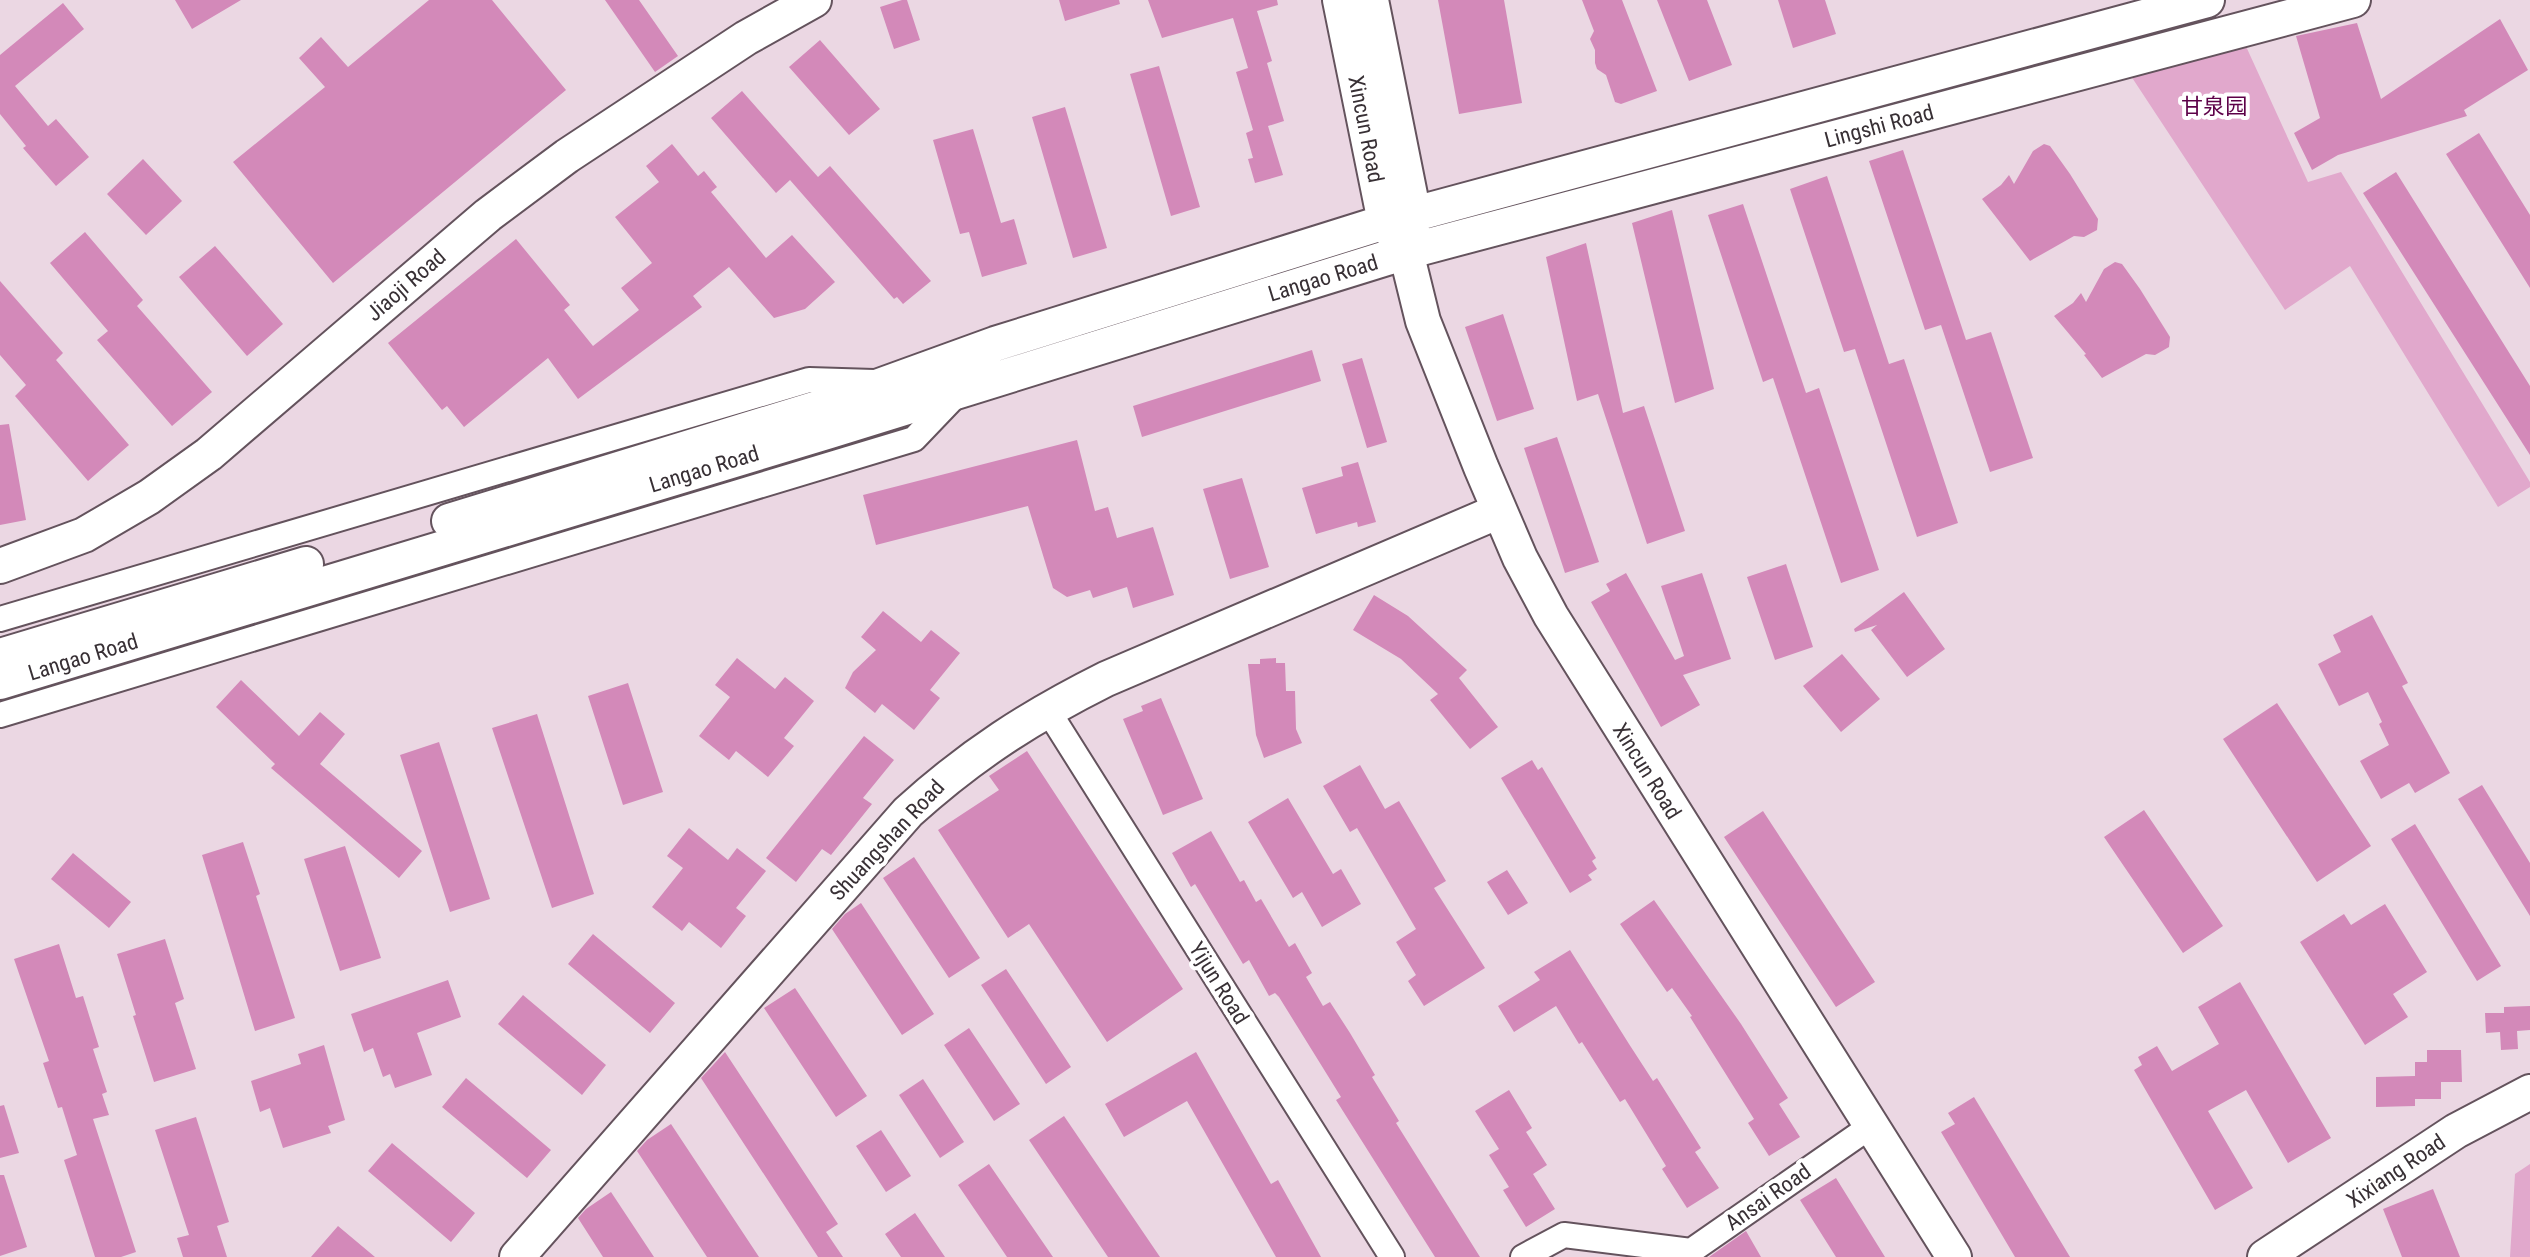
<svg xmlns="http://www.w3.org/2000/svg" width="2530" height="1257" viewBox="0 0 2530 1257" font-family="'Roboto Condensed','Noto Sans SC',sans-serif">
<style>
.green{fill:#e1a8cc}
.building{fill:#d389b9}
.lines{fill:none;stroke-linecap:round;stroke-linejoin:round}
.street-casing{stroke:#64535d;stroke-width:28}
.secondary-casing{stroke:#64535d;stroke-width:38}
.street{stroke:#fff;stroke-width:24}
.secondary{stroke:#fff;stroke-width:34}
.labels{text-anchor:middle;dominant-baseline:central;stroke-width:8;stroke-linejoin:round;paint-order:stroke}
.park-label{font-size:22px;fill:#5d0148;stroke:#fff}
.street-label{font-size:22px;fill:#383035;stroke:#fff}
</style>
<rect width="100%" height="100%" fill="#ebd7e3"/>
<path class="green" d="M2244,42L2308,182L2341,172L2530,482V487L2498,507L2350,266L2285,310L2129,73Z
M2530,1164V1257H2510L2515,1174Z"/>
<path class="building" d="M175,0H241L192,29Z
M429,0H492L566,90L333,283L233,162L325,87L299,58L321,37L348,67Z
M605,0H639L678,56L655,72Z
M902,0H907L920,40L894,49L880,7Z
M1059,0H1119L1120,4L1065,21Z
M1148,0H1277L1278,5L1257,11L1272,61L1267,63L1284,121L1268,126L1283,175L1255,183L1248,159L1253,158L1246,133L1253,130L1236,72L1248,68L1233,18L1162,38Z
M1438,0H1504L1522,103L1459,114Z
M1582,0H1622L1657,91L1621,104L1615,102L1606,75L1597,69L1595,63V50L1590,39L1594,31Z
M1657,0H1707L1732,65L1689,81Z
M1778,0H1825L1836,34L1793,48Z
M63,3L84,29L15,86L48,126L56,119L89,157L56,186L23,148L26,146L0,114V55Z
M2500,19L2528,70L2464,110L2467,116L2338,155L2312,170L2294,133L2320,118L2296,36L2357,23L2381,99Z
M820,40L880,109L849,135L789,67Z
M1159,66L1200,207L1171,216L1130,74Z
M742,91L818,177L830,166L931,281L903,304L897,297L894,299L790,180L776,193L711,118Z
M1065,107L1107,248L1073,258L1032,117Z
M973,129L1001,223L1014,219L1027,264L982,277L969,232L960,234L933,140Z
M2479,133L2530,215V288L2446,154Z
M672,144L698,176L704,171L717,187L711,192L766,258L792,235L835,282L805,309L774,318L729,267L693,296L702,307L578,399L548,358L464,427L447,406L442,410L388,343L516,239L570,305L564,310L593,346L639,310L621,288L652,263L615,217L659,182L646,166Z
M2044,144L2050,146L2070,174L2098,219L2097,230L2084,237L2074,236L2030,261L1982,199L2001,185L2009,175L2014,184L2033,151Z
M1903,150L1966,340L1991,332L2033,458L1990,472L1941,325L1925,330L1869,161Z
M143,159L182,201L146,235L107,194Z
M2396,172L2530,386V455L2363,193Z
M1827,176L1889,364L1904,359L1958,523L1917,537L1855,349L1844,352L1790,189Z
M1743,204L1806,393L1819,388L1879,570L1841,583L1773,378L1763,382L1708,215Z
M1672,210L1714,389L1675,403L1632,223Z
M85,232L143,300L137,306L212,392L172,426L97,340L108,331L50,263Z
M1586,243L1623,413L1644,406L1685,531L1647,544L1598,394L1577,401L1546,257Z
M215,246L283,324L247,356L179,277Z
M2115,262L2122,264L2140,289L2170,337L2169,347L2155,355L2146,354L2102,378L2084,355L2086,354L2054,316L2073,303L2081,293L2086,302L2104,269Z
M0,281L63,353L56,360L129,445L88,481L15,396L26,385L0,355Z
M1503,314L1534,409L1497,421L1465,327Z
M1312,350L1321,381L1142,437L1133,406Z
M1362,358L1387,442L1367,448L1342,364Z
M9,424L26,520L0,525V425Z
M1557,437L1599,562L1565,573L1524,448Z
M1077,440L1095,511L1108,507L1117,538L1153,527L1174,595L1133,608L1127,587L1093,598L1090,590L1067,597L1053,588L1028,506L876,545L863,495Z
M1358,462L1376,522L1358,527L1357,522L1316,534L1302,488L1343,476L1341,467Z
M1242,478L1269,567L1230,579L1203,489Z
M1786,564L1813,647L1775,660L1747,577Z
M1626,573L1675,660L1684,656L1661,586L1702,573L1731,659L1683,675L1700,705L1661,727L1591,602L1610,591L1606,584Z
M1904,592L1945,649L1907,677L1871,630L1877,625L1855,632L1854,629Z
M1374,595L1408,616L1467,670L1459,678L1498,727L1470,749L1430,700L1438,694L1401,659L1353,630Z
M883,611L921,642L931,630L960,653L930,690L940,698L914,730L882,704L875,713L845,688L853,672L876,650L861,637Z
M2372,615L2408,683L2402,686L2450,773L2415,793L2409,783L2381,799L2360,761L2389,745L2379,724L2382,722L2368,692L2339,706L2318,664L2341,652L2333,635Z
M1842,654L1880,699L1841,732L1803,686Z
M737,658L775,689L785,677L814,701L784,738L794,746L768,777L736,751L729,760L699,736L730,697L715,685Z
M1276,658V663H1285L1286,691H1295L1296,729L1302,743L1264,758L1256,735L1248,664H1260V659Z
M241,680L299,736L320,712L345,734L320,764L422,851L399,878L271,768L275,764L216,707Z
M628,683L663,792L623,805L588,696Z
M1161,698L1203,799L1163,815L1123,719L1143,711L1141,706Z
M2277,703L2371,846L2317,882L2223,739Z
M537,714L594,894L552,908L492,728Z
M864,736L894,760L863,798L872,804L831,855L822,849L796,882L766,858Z
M439,742L490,899L450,912L400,755Z
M1027,751L1183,989L1107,1042L1029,924L1008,938L938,830L999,790L989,776Z
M1532,760L1538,770L1542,767L1596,858L1592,861L1597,869L1588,875L1592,880L1570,893L1501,778Z
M1360,765L1385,809L1399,801L1446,881L1434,888L1485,968L1424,1006L1408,981L1416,975L1396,942L1416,929L1357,828L1350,832L1323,786Z
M2482,785L2530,863V916L2458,799Z
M1288,798L1333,874L1341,869L1361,904L1322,927L1302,892L1293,898L1248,822Z
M2144,810L2223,926L2183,953L2104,837Z
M1763,811L1875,982L1836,1007L1724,837Z
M2415,824L2501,966L2477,981L2391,839Z
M689,828L728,860L737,848L766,871L736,908L746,916L721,948L689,922L682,931L652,907L683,868L667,856Z
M1211,831L1240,882L1244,880L1256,902L1261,899L1289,947L1295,943L1312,973L1306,977L1323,1006L1330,1002L1350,1033L1375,1075L1372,1077L1399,1121L1396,1123L1480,1257H1435L1336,1100L1341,1097L1279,997L1275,993L1269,996L1249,960L1243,964L1195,884L1191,887L1172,853Z
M243,842L260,894L256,896L295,1018L255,1031L202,855Z
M345,846L381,958L340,971L304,859Z
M73,853L131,902L109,928L51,879Z
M914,857L980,958L949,978L883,878Z
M1507,870L1528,903L1508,915L1487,882Z
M1654,900L1741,1024L1788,1098L1779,1104L1800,1137L1769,1156L1748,1123L1754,1119L1690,1017L1692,1016L1672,988L1667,992L1620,924Z
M861,903L934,1014L902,1035L832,929L845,914Z
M2385,904L2427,972L2393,994L2408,1017L2365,1045L2300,942L2344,914L2351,925Z
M593,934L675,1003L650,1033L568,964Z
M165,939L184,999L175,1003L196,1069L154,1082L133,1016L136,1015L117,954Z
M59,944L76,998L83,996L99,1047L93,1049L107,1092L102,1094L109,1115L93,1119L136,1252L121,1257H95L64,1160L77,1155L62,1107L58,1108L43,1063L49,1061L14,959Z
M1570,950L1629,1044L1653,1081L1657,1078L1701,1148L1695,1152L1719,1188L1687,1208L1662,1169L1666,1166L1625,1099L1620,1102L1582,1042L1579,1044L1556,1006L1514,1032L1498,1006L1540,980L1534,972Z
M1006,969L1071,1067L1046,1084L981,985Z
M448,980L461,1017L417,1033L432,1075L395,1088L390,1074L383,1077L373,1048L364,1052L351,1014Z
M2240,982L2331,1138L2288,1163L2246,1090L2208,1111L2253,1188L2215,1210L2134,1070L2142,1065L2138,1057L2157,1046L2172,1071L2219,1044L2198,1007Z
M795,988L867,1096L836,1117L764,1008Z
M523,995L606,1065L582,1095L498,1024Z
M2530,1006V1030L2517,1031L2518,1049L2501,1050L2500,1032L2486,1033L2485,1013H2504V1007Z
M969,1028L1020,1104L994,1121L944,1045Z
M324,1045L345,1120L328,1126L331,1133L283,1148L270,1108L260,1112L251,1081L301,1064L298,1054Z
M2427,1050H2461L2462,1082H2441V1099H2415V1106L2376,1107V1077L2415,1076V1062H2427Z
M725,1052L838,1224L826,1232L843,1257H818L701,1078Z
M1196,1052L1271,1184L1278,1180L1321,1257H1276L1187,1101L1124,1137L1105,1104Z
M466,1078L551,1150L527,1178L442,1107Z
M923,1079L964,1142L940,1158L899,1095Z
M1509,1090L1532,1128L1526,1132L1547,1165L1533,1174L1555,1209L1526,1227L1503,1190L1509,1187L1489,1155L1499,1149L1475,1111Z
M1974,1097L2070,1257H2015L1941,1132L1955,1124L1948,1113Z
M4,1105L19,1153L0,1158V1106Z
M1064,1116L1160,1257H1108L1029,1140Z
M196,1117L229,1222L217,1226L227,1257H183L177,1238L189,1235L155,1130Z
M671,1124L759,1257H707L637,1151L647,1140Z
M881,1130L911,1176L886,1192L856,1146Z
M392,1143L475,1213L451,1242L368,1171Z
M989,1164L1053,1257H1007L958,1185Z
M0,1175H4L27,1247L0,1256Z
M1836,1178L1885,1257H1836L1800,1200Z
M2433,1189L2460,1257H2402L2383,1209Z
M611,1192L654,1257H603L578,1218L586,1209Z
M915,1213L945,1257H901L885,1234Z
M338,1226L375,1257H311Z
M1746,1231L1761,1257H1709Z"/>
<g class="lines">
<defs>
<path id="street" d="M0,619L809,380L874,382
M1047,709L1392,1257
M0,715L914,439L957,394
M1523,1257L1564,1235L1691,1251L1871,1126"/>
<path id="secondary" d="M1340,0L1385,222L1406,252L1423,321L1481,467L1520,558L1551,616L1954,1257
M1371,0L1414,215L1410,236
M449,521L824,406L995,344L1385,222L2207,0
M0,566L84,535L149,497L209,454L488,215L567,156L746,38L814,0
M0,656L306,564
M0,682L830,431L1406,252L2353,0
M517,1257L908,812C971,755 1030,717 1106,679L1499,511
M2265,1257L2456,1131L2530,1092"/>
</defs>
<use href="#street" class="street-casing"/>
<use href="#secondary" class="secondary-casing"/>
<use href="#street" class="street"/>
<use href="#secondary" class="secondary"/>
</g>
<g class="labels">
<g class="park-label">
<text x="2214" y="106">甘泉园</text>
</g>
<g class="street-label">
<text transform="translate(1879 126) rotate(-15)">Lingshi Road</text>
<text transform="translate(1366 129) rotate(79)">Xincun Road</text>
<text transform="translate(1323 278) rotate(-17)">Langao Road</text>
<text transform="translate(406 285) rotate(-41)">Jiaoji Road</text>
<text transform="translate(704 469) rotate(-17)">Langao Road</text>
<text transform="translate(83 657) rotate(-17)">Langao Road</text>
<text transform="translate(1647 771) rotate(58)">Xincun Road</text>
<text transform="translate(887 840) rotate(-47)">Shuangshan Road</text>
<text transform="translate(1219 983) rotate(58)">Yijun Road</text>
<text transform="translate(2396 1171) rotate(-34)">Xixiang Road</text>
<text transform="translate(1768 1197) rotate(-35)">Ansai Road</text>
</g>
</g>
</svg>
